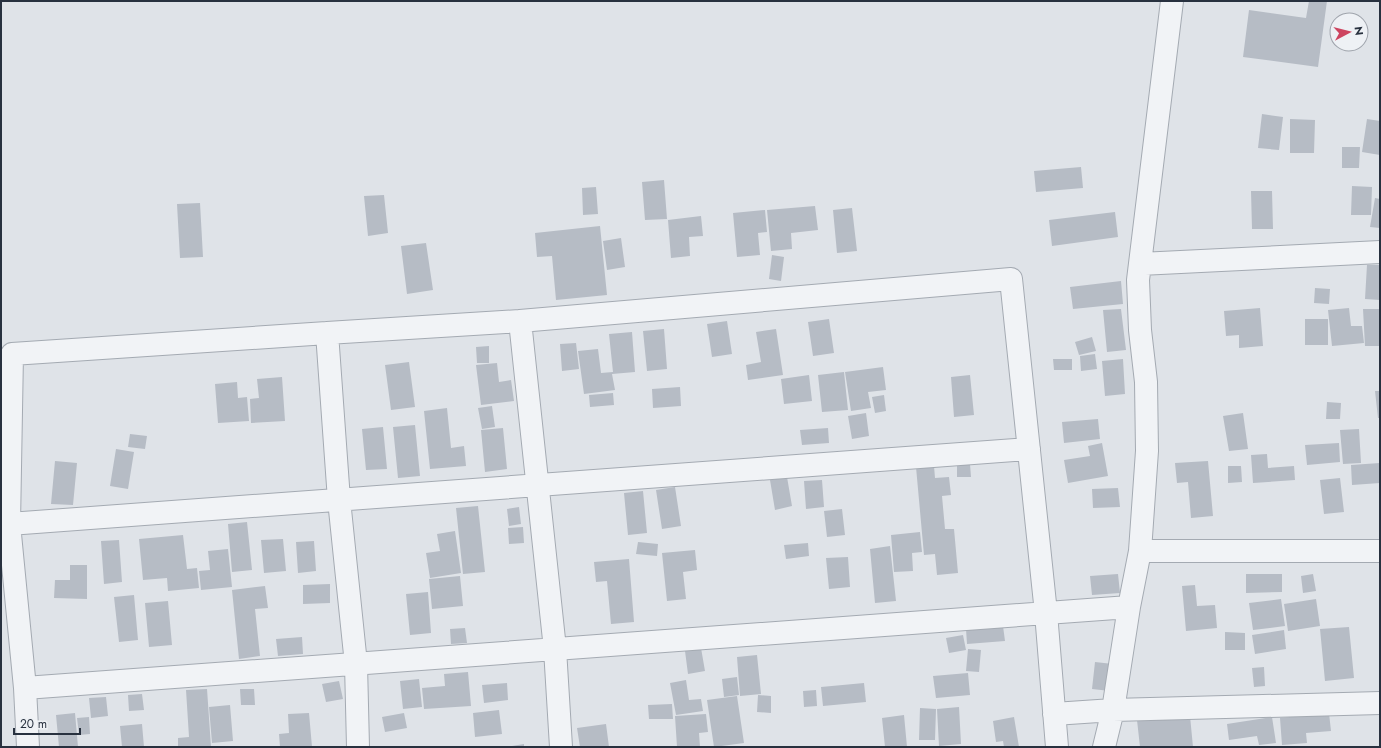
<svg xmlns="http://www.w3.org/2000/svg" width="1381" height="748" viewBox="0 0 1381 748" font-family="Jost,sans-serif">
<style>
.building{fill:#b6bcc5}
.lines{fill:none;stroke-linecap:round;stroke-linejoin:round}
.minor-casing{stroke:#a4aab2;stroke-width:24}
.minor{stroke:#f1f3f6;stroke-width:22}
</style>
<rect width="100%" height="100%" fill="#dfe3e8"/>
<path class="building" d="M1309,1H1327L1318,67L1243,57L1249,10L1306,18Z
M1262,114L1283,117L1279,150L1258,148Z
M1290,119L1315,120L1314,153H1290Z
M1367,119L1380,121V155L1362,152Z
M1342,147H1360L1359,168H1342Z
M1081,167L1083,188L1036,192L1034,171Z
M664,180L667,219L645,220L642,182Z
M1352,186L1372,187L1371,215H1351Z
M596,187L598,214L583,215L582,188Z
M1251,191H1272L1273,229H1252Z
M384,195L388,233L368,236L364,196Z
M1375,198L1380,199V228L1370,227Z
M200,203L203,257L180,258L177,204Z
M815,206L818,230L791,233L792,249L771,251L767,210Z
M852,208L857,251L837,253L833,210Z
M765,210L767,232L758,233L760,255L737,257L733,213Z
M1115,212L1118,237L1052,246L1049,220Z
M701,216L703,236L689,237L690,256L671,258L668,220Z
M600,226L607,295L556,300L552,256L537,257L535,233Z
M621,238L625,267L607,270L603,241Z
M426,243L433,290L407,294L401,246Z
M772,255L784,257L781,281L769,279Z
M1367,265H1380V300L1365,299Z
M1121,281L1123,304L1073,309L1070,287Z
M1315,288L1330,289L1329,304L1314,303Z
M1260,308L1263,346L1239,348V335L1226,336L1224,311Z
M1349,308L1351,326H1362L1364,343L1332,346L1328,310Z
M1121,309L1126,350L1107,352L1103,310Z
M1363,309H1380V346H1365Z
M829,319L834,353L813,356L808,322Z
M1305,319H1328V345H1305Z
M727,321L732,354L712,357L707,324Z
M664,329L667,369L647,371L643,331Z
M776,329L783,375L748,380L746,365L761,362L756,332Z
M632,332L635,372L612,374L615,390L584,394L578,351L598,349L601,373L613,372L609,334Z
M1092,337L1096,351L1079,355L1075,342Z
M576,343L579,369L562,371L560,344Z
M489,346V363H477L476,347Z
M1095,354L1097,369L1081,371L1080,356Z
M1053,359H1072V370H1054Z
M1123,359L1125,394L1105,396L1102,361Z
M409,362L415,407L391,410L385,365Z
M497,363L499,382L511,380L514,401L481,405L476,365Z
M883,367L886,390L868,392L871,408L851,411L845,372Z
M844,372L848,410L822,412L818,375Z
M809,375L812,401L784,404L781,379Z
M970,375L974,415L954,417L951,377Z
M282,377L285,421L251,423L250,399L259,398L257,379Z
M237,382L238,398L247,397L249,421L218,423L215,384Z
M680,387L681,406L653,408L652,389Z
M1375,391H1380V418H1378Z
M613,393L614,405L590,407L589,395Z
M884,395L886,411L875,413L872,397Z
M1327,402L1341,403L1340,419H1326Z
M492,406L495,427L482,429L478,408Z
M447,408L451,448L464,446L466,466L430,469L424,411Z
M866,413L869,436L852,439L848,416Z
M1243,413L1248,449L1229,451L1223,416Z
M1098,419L1100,439L1064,443L1062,422Z
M415,425L420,476L398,478L393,427Z
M383,427L387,469L366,470L362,429Z
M503,428L507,469L485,472L481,430Z
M828,428L829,443L802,445L800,430Z
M1359,429L1361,463L1343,464L1340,430Z
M130,434L147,436L145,449L128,447Z
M1102,443L1108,476L1068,483L1064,460L1090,456L1088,446Z
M1339,443L1340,462L1307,465L1305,445Z
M116,449L134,452L128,489L110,486Z
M1267,454L1268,468L1294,466L1295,480L1253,483L1251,455Z
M55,461L77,463L73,505L51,504Z
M1208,461L1213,516L1191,518L1188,482L1177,483L1175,463Z
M1380,463V483L1352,485L1351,465Z
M957,464H970L971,477H957Z
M934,466L935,478L949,477L951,495L942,496L945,529H954L958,573L937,575L935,554L924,555L916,467Z
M1228,466H1241L1242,482L1228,483Z
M787,477L792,506L775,510L770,480Z
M1340,478L1344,512L1324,514L1320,480Z
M822,480L824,507L806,509L804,481Z
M675,487L681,526L662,529L656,490Z
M1118,488L1120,507L1093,508L1092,489Z
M643,491L647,533L628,535L624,493Z
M478,506L485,572L463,574L456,508Z
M519,507L521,524L509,526L507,509Z
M842,509L845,535L827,537L824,511Z
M247,522L252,570L232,572L228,524Z
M523,527L524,543L509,544L508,528Z
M455,531L461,573L430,578L426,553L440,551L437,534Z
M920,532L922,552L912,553L913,571L894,572L891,535Z
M183,535L187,569L197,568L199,588L168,591L167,578L143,580L139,539Z
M283,539L286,571L264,573L261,540Z
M119,540L122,582L104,584L101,541Z
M314,541L316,571L298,573L296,542Z
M638,542L658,544L657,556L636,554Z
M808,543L809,556L786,559L784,545Z
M890,546L896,601L875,603L870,549Z
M228,549L232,587L201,590L199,571L210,570L208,551Z
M695,550L697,570L683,572L686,599L667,601L662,553Z
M848,557L850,587L829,589L826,558Z
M629,559L634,622L611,624L607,581L596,582L594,562Z
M70,565H87V599L54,598L55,580H70Z
M1118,574L1120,593L1092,595L1090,576Z
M1246,574H1282V592L1246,593Z
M1313,574L1316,591L1303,593L1301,576Z
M460,576L463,606L432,609L429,579Z
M330,584V603L303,604V585Z
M1195,585L1197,606L1215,605L1217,628L1186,631L1182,586Z
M265,586L268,608L255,609L260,656L239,659L232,590Z
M428,592L431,633L410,635L406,594Z
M134,595L138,640L119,642L114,597Z
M1281,599L1285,626L1253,630L1249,603Z
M1316,599L1320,626L1288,631L1284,604Z
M168,601L172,645L149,647L145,603Z
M1003,626L1005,641L967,644L966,629Z
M1349,627L1354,678L1325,681L1320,629Z
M465,628L467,643L451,644L450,629Z
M1284,630L1286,649L1255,654L1252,635Z
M1225,632L1245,633V650H1225Z
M963,635L966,650L949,653L946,638Z
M302,637L303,654L278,656L276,639Z
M701,648L705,671L688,674L685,651Z
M968,649L981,650L979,672L966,671Z
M757,655L761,694L740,696L737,657Z
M1095,662L1113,664L1110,691L1092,689Z
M1264,667L1265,686L1254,687L1252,668Z
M468,672L471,706L424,709L422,688L445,686L444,674Z
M968,673L970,695L936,698L933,676Z
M737,677L739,695L724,697L722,679Z
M419,679L422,707L403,709L400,681Z
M686,680L689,700L701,699L703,711L676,715L670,683Z
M339,681L343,699L326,702L322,684Z
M507,683L508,700L484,703L482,685Z
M864,683L866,702L823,706L821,687Z
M207,689L211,747H178V738L189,737L186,690Z
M240,689H254L255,705H241Z
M816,690L817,706L804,707L803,691Z
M142,694L144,710L129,711L128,695Z
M758,695L771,696V713L757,712Z
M737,696L744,743L714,747L707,700Z
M106,697L108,716L91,718L89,698Z
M672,704L673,719H649L648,705Z
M230,705L233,741L212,743L209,707Z
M959,707L961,744L939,746L937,709Z
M920,708L936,709L935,740H919Z
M499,710L502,734L475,737L473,713Z
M75,713L78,747H59L56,715Z
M309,713L312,747H280L279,734L289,733L288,714Z
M404,713L407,728L385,732L382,717Z
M1329,713L1331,731L1306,733L1307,743L1282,745L1280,718Z
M706,714L708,732L699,733L700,747H677L675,716Z
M904,715L907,747H885L882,718Z
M1190,716L1193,747H1140L1137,720Z
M89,717L90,734L79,735L77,718Z
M1014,717L1019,747H1004L1003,741L996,742L993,721Z
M1272,717L1276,743L1259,745L1257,736L1229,740L1227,724Z
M142,724L144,747H122L120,726Z
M606,724L609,747H580L577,728Z
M524,744V747H512V746Z"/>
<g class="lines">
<defs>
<path id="minor" d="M1140,264L1380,252
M9,524L1029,449
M1140,551H1380
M25,688L1129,607
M1054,714L1113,710L1380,703
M28,747L25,688L9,524L12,354L327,333
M358,747L356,664L339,500L327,333L520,321
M561,747L555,649L520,321L1011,279L1046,613L1057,747
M1104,747L1113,710L1129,607L1140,551L1147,451L1146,382L1140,330L1138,280L1172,1"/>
</defs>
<use href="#minor" class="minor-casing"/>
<use href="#minor" class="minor"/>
</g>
<rect width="1381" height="748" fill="none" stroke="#28313f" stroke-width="4"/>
<g transform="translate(1349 32) rotate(83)"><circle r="19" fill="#eef1f5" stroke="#9fa4ac"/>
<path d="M0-3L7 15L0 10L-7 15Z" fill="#cd4460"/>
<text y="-6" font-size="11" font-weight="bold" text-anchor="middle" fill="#28313f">N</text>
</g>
<path d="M14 728v6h66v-6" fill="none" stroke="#28313f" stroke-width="2"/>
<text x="20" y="728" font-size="12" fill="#28313f" stroke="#eef1f5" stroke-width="3" paint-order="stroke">20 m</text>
</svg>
